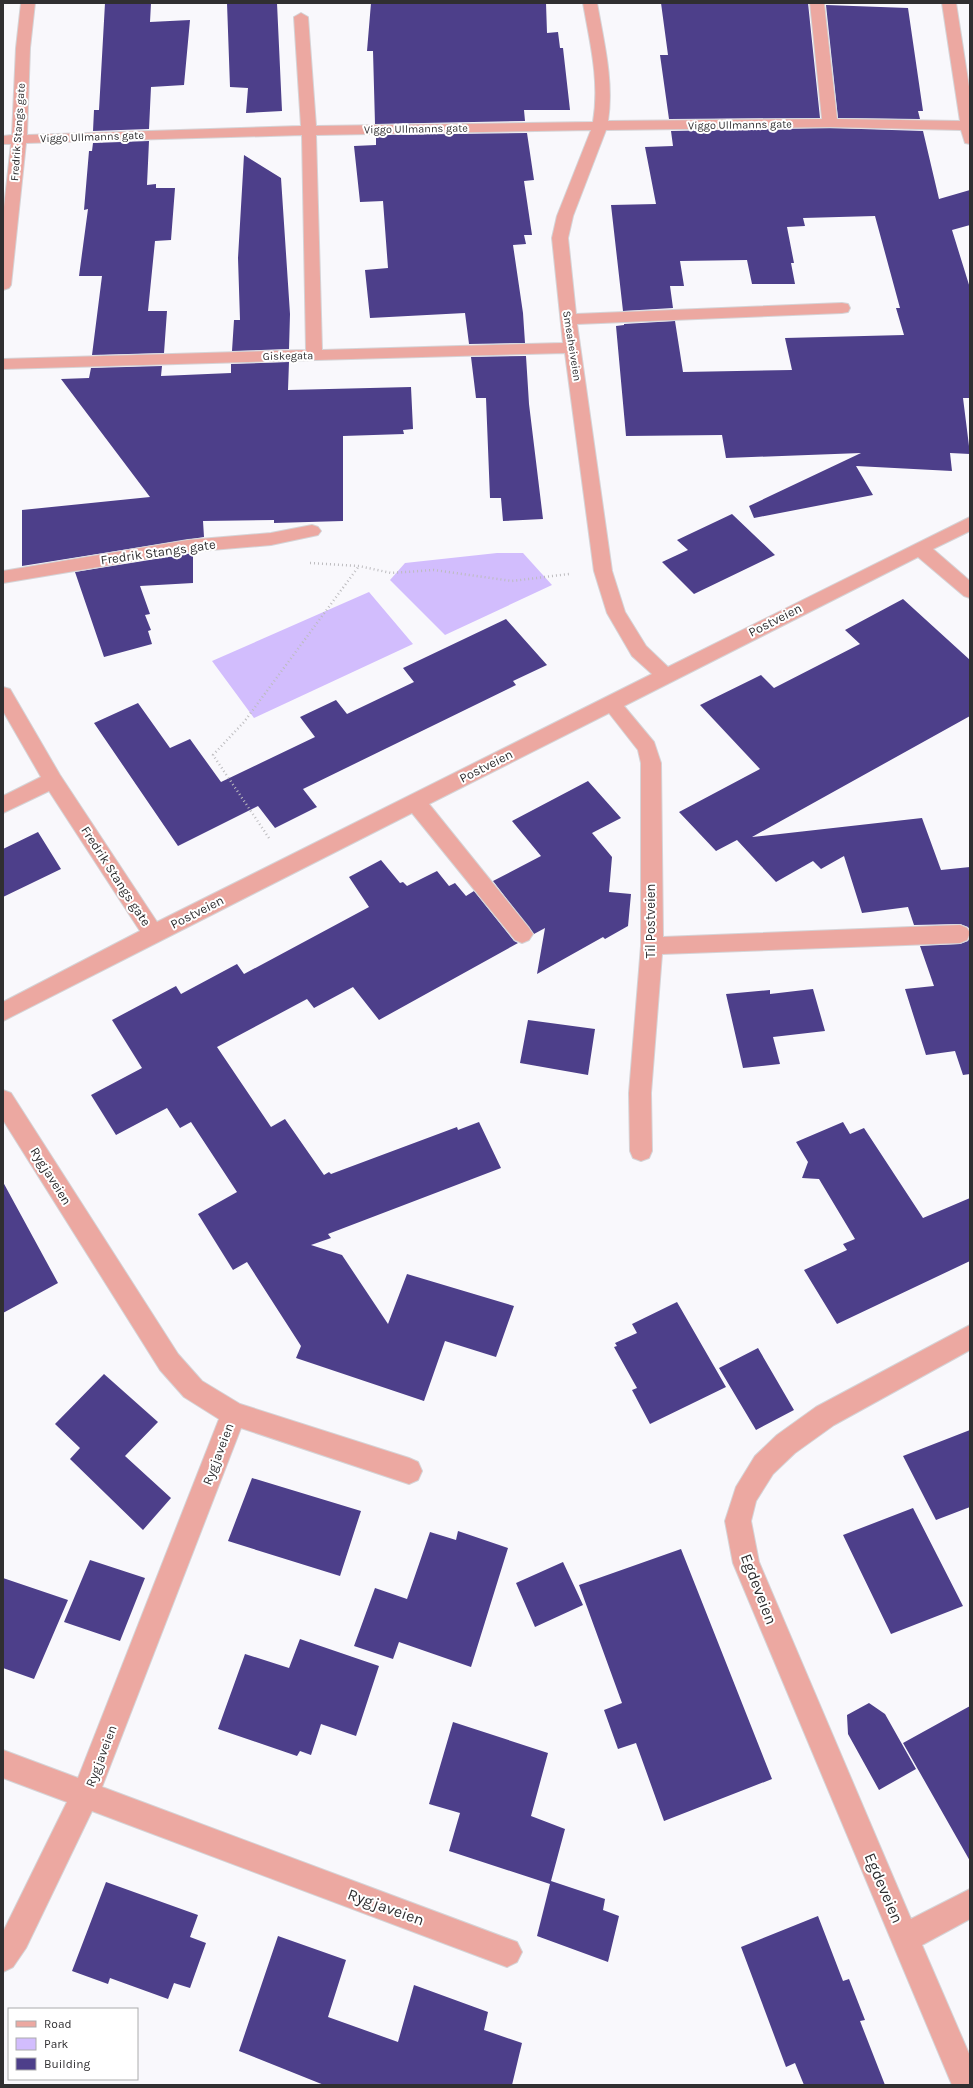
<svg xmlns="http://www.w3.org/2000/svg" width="973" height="2088" viewBox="0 0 973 2088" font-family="Karla,sans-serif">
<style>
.green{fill:#d2bdfd}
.building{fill:#4d3f8a}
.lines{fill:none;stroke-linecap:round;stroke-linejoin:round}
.minor-casing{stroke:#d5d4d7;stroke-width:2}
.path{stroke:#bdbcbf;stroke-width:2.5;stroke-dasharray:1 3;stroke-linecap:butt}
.minor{fill:#eca8a1;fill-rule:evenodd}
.labels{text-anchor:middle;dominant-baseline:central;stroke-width:4;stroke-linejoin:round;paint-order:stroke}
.far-street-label{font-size:11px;fill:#302f31;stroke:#fff}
.street-label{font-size:13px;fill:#302f31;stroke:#fff}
.near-street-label{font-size:16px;fill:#302f31;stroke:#fff}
</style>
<rect width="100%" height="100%" fill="#f9f8fc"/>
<path class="green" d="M497,553H523L552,585L445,635L390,580L405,563Z
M369,592L413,644L254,718L212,661Z"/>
<path class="building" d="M105,3H151L150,22L190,20L184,85L151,87L149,129L93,131L94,110H99Z
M227,3H277L282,111L246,113L248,88L230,87Z
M371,3H546L547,33L558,32L560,48H563L570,110H524L525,121L375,124L373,51H367Z
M661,3H808L820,118L669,119L660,55H668Z
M826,5L908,8L923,111H918L920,119L838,118Z
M830,128L923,131L939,199L970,190V225L952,230L970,288V398H963L970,454L950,453L952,471L856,466L873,495L754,518L749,506L861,453L726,458L722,435L626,436L616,326L624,325V324L675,321L683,372L792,370L785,338L904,335L896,308H900L875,216L803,218L805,226L787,227L794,263H791L795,284H752L747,260L680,261L684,286H670L673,308L623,311L611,205L656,204L645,147L673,146L671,131Z
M527,133L534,180L524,181L532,235H524L526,244L513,245L523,313L525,343L469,344L465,313L370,318L365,270L388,268L383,201L360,202L354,146L376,145V135Z
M149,141L147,185L156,184V188H175L171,240L155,241L148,311H167L164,353L92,355L102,276H79L88,209L84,210L89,151H92L93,143Z
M244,155L281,178L290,314L289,349L232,351L234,320H240L238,258Z
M526,356L529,404L543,519L503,521L501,498H490L486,398H476L471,357Z
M289,362L288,390L411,387L413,429L403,430L404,434L343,436V521L274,523V520L203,521L204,537L22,566V510L150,497L61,379L89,378L91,368L162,366L161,376L231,373V364Z
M732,514L775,555L694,594L662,562L688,550L677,540Z
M193,553V583L140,586L150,614L145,615L151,630L148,631L152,644L104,657L75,572Z
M903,599L970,660V716L752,837L922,818L941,870L970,867V930L968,927L960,924L914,925L908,907L862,913L844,856L821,869L813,861L776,882L737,840L716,851L679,812L760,769L700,705L761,675L774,688L860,644L845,630Z
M506,619L547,665L513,681L516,685L303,789L317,807L275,828L258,806L178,846L94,723L138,703L170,748L190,739L221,782L315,737L300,717L336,700L347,714L414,682L403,668Z
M588,781L621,818L592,833L612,857L609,892L631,894L628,926L605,939L603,937L537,974L545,928L534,934L493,881L541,856L512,821Z
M38,832L61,869L3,897V849Z
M381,860L400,883L403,882L407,886L437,871L449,886L455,883L466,896L474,891L514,941L518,943L379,1020L353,987L314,1008L307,999L217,1047L271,1127L285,1119L324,1175L329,1172L331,1174L457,1127L458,1130L479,1122L501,1168L328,1234L331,1238L311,1245L342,1255L388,1324L407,1274L514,1306L496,1357L445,1341L424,1401L296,1358L301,1346L247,1262L233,1270L198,1214L237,1192L191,1122L180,1128L167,1108L116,1135L91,1095L142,1068L112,1020L176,986L181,994L237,964L244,974L369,907L349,877Z
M970,937V1074L963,1075L955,1051L926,1055L905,989L934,986L920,946L960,944L968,941Z
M813,989L825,1031L773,1037L780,1064L743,1068L726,994L770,990V994Z
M528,1020L595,1029L588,1075L520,1063Z
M843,1122L850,1134L864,1128L923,1218L970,1198V1261L837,1324L804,1270L847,1250L843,1244L855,1239L819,1179L802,1178L808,1162L796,1142Z
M3,1182L58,1283L3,1313Z
M677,1302L726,1387L650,1424L632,1390L637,1388L614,1347L617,1346L615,1343L637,1333L632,1324Z
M758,1348L794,1410L756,1430L719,1368Z
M104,1374L158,1422L125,1456L171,1498L143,1530L70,1459L80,1448L55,1424Z
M970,1430V1507L936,1520L903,1456Z
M252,1478L361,1511L340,1576L228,1541Z
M913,1508L963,1606L891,1634L843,1535Z
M458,1531L508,1548L471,1667L399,1642L393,1659L354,1646L375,1588L407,1599L430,1532L456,1540Z
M681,1549L772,1779L664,1821L636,1743L618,1749L604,1710L622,1703L579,1585Z
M90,1560L145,1578L120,1641L64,1622Z
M563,1562L583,1605L535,1627L516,1583Z
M3,1578L68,1600L34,1679L3,1668Z
M300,1639L379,1666L356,1736L321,1724L311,1755L300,1751L297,1756L218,1729L245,1654L289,1668Z
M869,1703L885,1714L916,1769L879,1790L848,1734L847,1715Z
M970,1706V1861L903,1743Z
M453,1722L548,1753L531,1816L565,1829L551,1881L605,1899L603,1910L619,1916L608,1962L537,1936L550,1884L449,1851L460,1813L429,1804Z
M106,1882L198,1915L190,1937L206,1943L190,1988L174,1983L168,1999L110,1978L108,1984L72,1971Z
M818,1916L843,1981L849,1979L865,2020L860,2021L885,2085H804L795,2063L786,2067L741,1947Z
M278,1936L346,1960L328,2017L398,2042L414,1985L488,2012L484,2030L522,2043L512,2085H324L239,2051Z"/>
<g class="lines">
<defs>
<path id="minor" d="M21,3H35L30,48L27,135L301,126L294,17L301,13L308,17L316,126L593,122C600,81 590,43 583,3H597C604,43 614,81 608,121L822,119L810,3H824L837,119L960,121L942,3H956L970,93V144L965,143L961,130L830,127L606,130L573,216L568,238L576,314L842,303L848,304L850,308L848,312L842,313L577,324L612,571L625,612L646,646L668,667L970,517V531L933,549L970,581V598L964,596L918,557L624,706L654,742L661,763L663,937L960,925L967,928L970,933L967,940L960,943L662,954L651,1093L652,1151L649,1158L641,1161L633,1158L630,1151L629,1093L641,946V763L638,750L609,713L429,804L529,928L533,934L529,940L522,943L515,940L412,813L3,1021V1002L140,931L49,791L3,813V796L41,777L3,711V687L10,689L60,775L157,922L652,674L632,656L607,613L594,571L565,353L3,369V359L306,350L302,135L26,143L11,285L9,288L3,290V216L11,144H3V136L12,135L16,48ZM591,130L557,216L552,238L563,343L322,350L316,135Z
M312,525L318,527L321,531L318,535L271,545L188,552L3,583V571L188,540L271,533Z
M3,1090L11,1093L178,1354L202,1381L240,1404L409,1458L418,1462L422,1471L418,1480L409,1484L241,1428L102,1787L517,1942L522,1952L517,1962L507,1967L92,1811L26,1948L13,1967L3,1972V1932L67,1802L3,1778V1750L78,1778L219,1419L184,1397L160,1370L3,1120Z
M970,1325V1350L834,1425L795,1453L773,1474L756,1501L751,1521L759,1562L911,1919L970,1889V1919L922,1945L970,2056V2085H952L733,1563L725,1521L736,1487L755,1456L777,1435L816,1407Z"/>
</defs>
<use href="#minor" class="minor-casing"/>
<path class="path" d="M310,563L359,566L391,573L434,570L512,581L569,574
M269,838L213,755L244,722L359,566"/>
<use href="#minor" class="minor"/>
</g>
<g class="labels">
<g class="far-street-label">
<text transform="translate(740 125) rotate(-1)">Viggo Ullmanns gate</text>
<text transform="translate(416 129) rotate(-1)">Viggo Ullmanns gate</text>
<text transform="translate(18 132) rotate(-86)">Fredrik Stangs gate</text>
<text transform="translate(92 137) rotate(-2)">Viggo Ullmanns gate</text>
<text transform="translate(572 346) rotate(81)">Smeaheiveien</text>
<text transform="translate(288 356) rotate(-1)">Giskegata</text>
</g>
<g class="street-label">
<text transform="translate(158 552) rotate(-8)">Fredrik Stangs gate</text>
<text transform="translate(775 620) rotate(-27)">Postveien</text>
<text transform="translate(486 766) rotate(-27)">Postveien</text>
<text transform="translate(116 876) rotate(57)">Fredrik Stangs gate</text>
<text transform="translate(197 912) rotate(-27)">Postveien</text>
<text transform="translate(650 921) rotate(-90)">Til Postveien</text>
<text transform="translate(51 1176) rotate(58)">Rygjaveien</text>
<text transform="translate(218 1454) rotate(-69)">Rygjaveien</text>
<text transform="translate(101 1756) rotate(-69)">Rygjaveien</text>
</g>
<g class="near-street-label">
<text transform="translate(759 1589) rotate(69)">Egdeveien</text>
<text transform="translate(884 1888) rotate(67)">Egdeveien</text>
<text transform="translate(386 1907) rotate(20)">Rygjaveien</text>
</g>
</g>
<rect width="973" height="2088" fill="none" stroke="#302f31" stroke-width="8"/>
<rect x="8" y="2008" width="130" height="72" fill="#ffffff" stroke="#acacad"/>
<rect x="16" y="2021" width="20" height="6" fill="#eca8a1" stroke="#acacad"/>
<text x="44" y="2028" font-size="12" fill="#302f31">Road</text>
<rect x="16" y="2038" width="20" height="12" fill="#d2bdfd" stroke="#acacad"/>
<text x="44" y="2048" font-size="12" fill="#302f31">Park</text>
<rect x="16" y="2058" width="20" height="12" fill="#4d3f8a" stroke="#acacad"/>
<text x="44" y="2068" font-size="12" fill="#302f31">Building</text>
</svg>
